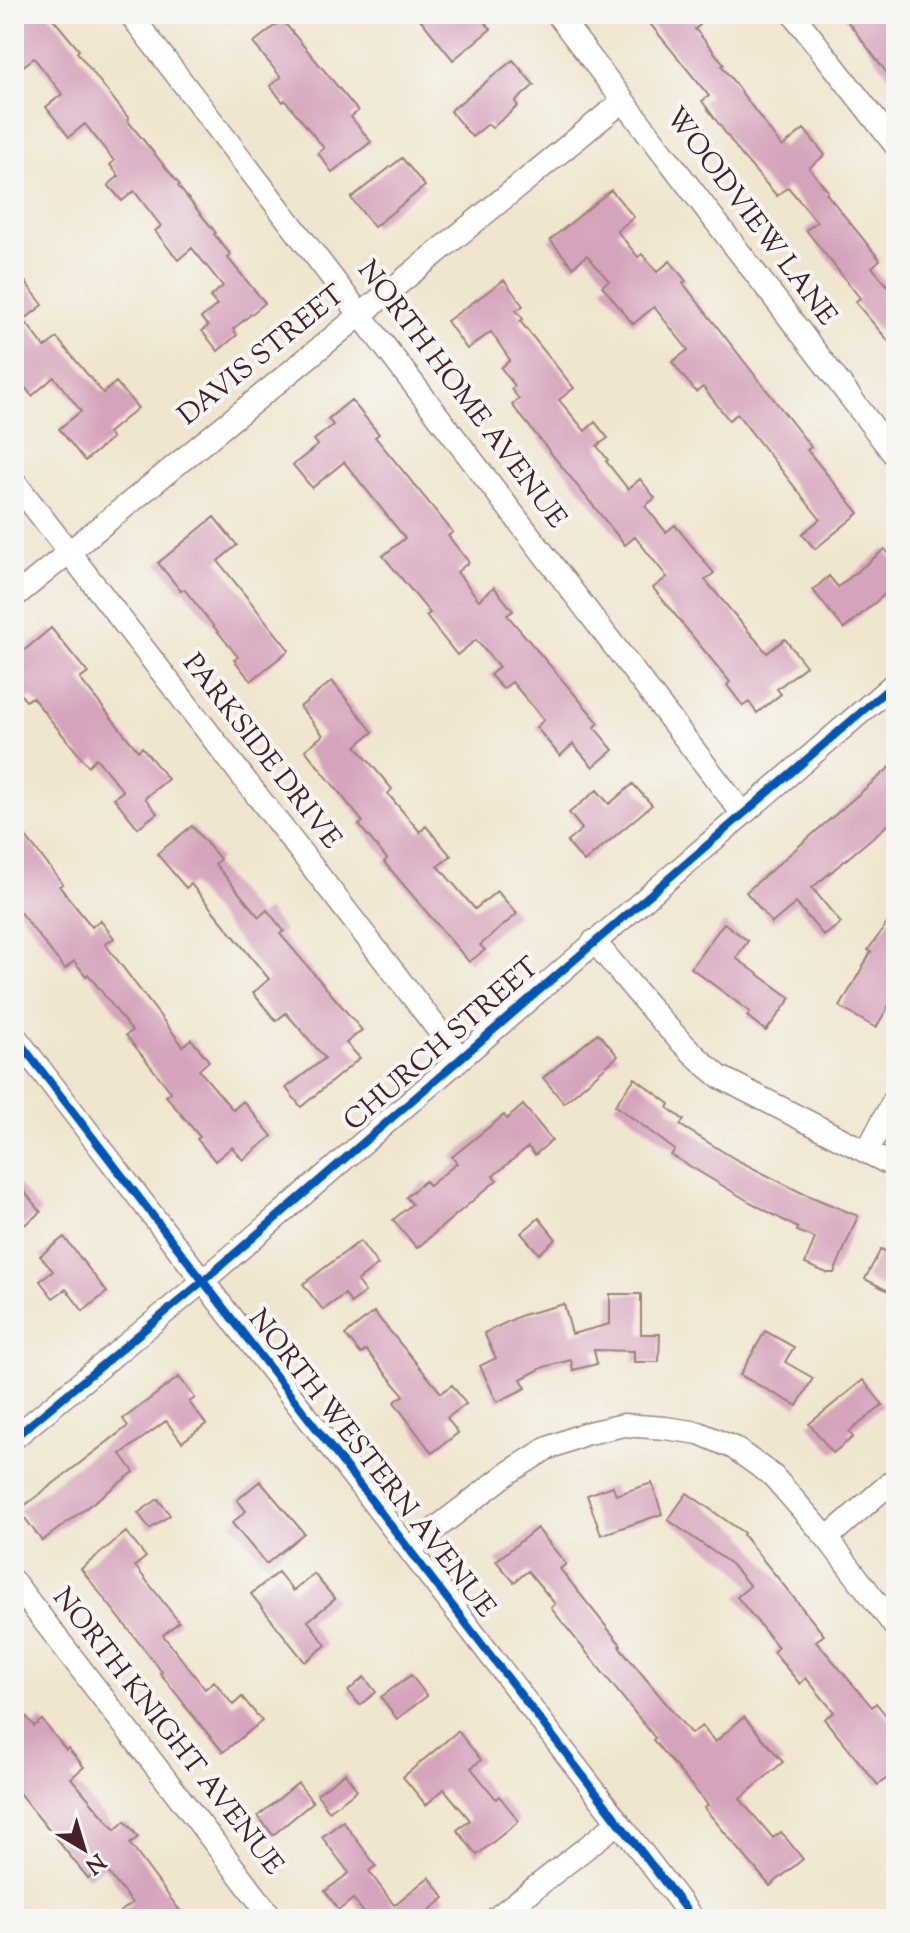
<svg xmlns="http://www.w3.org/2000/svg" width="910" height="1933" viewBox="0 0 910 1933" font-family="'Sorts Mill Goudy',serif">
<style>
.building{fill:#d6a3bc}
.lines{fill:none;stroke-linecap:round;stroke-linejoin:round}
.street-casing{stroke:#9d827c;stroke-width:25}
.street{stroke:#fff;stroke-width:22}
.cycleway-casing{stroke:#f6f6f2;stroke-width:13}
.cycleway{stroke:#0057b8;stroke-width:8}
.labels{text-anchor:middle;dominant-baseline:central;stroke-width:8;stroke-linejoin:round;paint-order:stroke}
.street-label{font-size:28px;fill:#4a1f2b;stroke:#f6f6f2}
</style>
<rect width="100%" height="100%" fill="#f6f6f2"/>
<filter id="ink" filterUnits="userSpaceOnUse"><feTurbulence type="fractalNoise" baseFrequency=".0125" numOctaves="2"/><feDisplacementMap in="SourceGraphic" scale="16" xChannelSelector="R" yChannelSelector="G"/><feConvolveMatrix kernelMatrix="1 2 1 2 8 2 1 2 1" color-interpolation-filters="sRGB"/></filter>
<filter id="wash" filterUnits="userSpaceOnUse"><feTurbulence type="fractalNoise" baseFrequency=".006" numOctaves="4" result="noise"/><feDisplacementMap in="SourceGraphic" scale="32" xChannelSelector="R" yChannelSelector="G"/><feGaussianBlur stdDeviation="1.8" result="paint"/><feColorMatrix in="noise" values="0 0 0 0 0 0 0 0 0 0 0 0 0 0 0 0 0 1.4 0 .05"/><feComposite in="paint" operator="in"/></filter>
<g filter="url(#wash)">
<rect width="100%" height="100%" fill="#f0e5ce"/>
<g id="blocks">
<path class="building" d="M28,14H49L79,50L77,52L129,119L127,120L180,185L178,186L216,233L214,234L231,255L228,258L265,303L233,329L237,335L218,351L202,331L208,326L201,318L217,305L210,297L223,286L192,248L178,260L155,231L161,226L134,191L122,201L108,185L119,176L110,165L114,161L85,124L69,137L46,107L62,94L34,58L22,67L14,57V25Z
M416,14H478L491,29L453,60Z
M642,14H692L700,25L695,29L724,64L722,66L782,147L804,129L825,155L809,168L828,191L826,193L880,260L872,267L896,296V350L855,302L860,298L806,230L817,222L788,187L777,196L743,157L702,101L709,96Z
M842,14H896V85Z
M282,20L358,111L351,117L371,142L332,172L318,153L324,148L285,100L283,102L270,86L281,77L253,43Z
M513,60L534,85L515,102L518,106L492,128L488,124L472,137L450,111Z
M402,158L425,186L374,227L351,198Z
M611,190L634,217L617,231L638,257L642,254L657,272L670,261L686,281L683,283L811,447L807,450L859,513L815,549L802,534L820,519L737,414L729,420L703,387L696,392L672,362L688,350L654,307L633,324L602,286L609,281L587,255L573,267L550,240Z
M14,267L43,305L24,320L45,347L57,338L103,393L116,382L138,408L108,433L112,438L85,461L59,429L81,411L54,377L32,396L14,374Z
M504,280L523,306L516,310L523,319L520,321L574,388L559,400L585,431L595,422L608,438L597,446L608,460L606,461L628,489L640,479L655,498L645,506L666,532L675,525L714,573L705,580L767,653L785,639L806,666L777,689L781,694L757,713L749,702L743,706L727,685L730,682L653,588L667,577L635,537L625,545L512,405L519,399L511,389L515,386L501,368L510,360L491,332L467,349L447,321Z
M351,400L379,434L375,437L453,532L448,536L469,562L457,572L479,600L494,587L513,611L507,615L599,723L594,727L613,750L593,767L573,744L560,756L536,727L544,720L512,682L503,689L490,675L499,667L476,640L457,655L426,616L430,613L383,556L405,538L344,462L312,488L293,465L318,445L314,440L333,425L328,419Z
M214,517L237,545L218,561L289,650L251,681L234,660L238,657L184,589L181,591L158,563Z
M885,549L896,563V607L885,594L844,629L813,590L829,576L838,587Z
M51,628L88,673L80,679L138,751L142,747L168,779L145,798L157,813L138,828L114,798L123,791L96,758L88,766L32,697L26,701L14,687V659Z
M332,681L373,732L356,746L392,789L388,794L420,832L426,826L451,856L438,866L475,909L497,891L517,914L480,945L485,950L469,962L384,862L387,859L359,825L363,822L305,750L323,735L300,707Z
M896,762V818L812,888L841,923L824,936L796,903L772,923L746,892Z
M633,784L652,805L584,862L567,842L582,829L569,813L597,790L609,804Z
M14,822L63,884L59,886L92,927L100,920L114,938L105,944L183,1046L191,1039L209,1061L199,1070L233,1110L243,1101L272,1136L243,1160L232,1147L215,1161L197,1139L200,1137L166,1096L171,1092L126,1035L132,1031L88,974L86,976L74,961L65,969L14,905Z
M192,826L220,859L215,864L259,917L267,910L284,931L280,934L362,1030L346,1043L360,1058L301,1107L286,1088L325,1058L286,1013L276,1021L253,993L269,979L191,884L186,888L157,854Z
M896,911V993L876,1028L840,1007L871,952L868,950Z
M724,923L748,941L736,958L791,998L766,1031L747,1016L750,1012L691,968Z
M598,1033L618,1056L564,1103L543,1078Z
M635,1078L670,1104L668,1108L684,1120L680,1125L735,1159L800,1192L858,1216L834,1273H827L805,1264L815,1238L797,1231L798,1228L750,1202L671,1155L675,1150L615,1105Z
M523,1105L552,1140L535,1155L528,1147L493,1176L497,1180L417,1248L393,1220L412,1204L406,1197L425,1181L429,1186L457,1163L452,1157L504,1115L507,1119Z
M14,1179L41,1212L14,1233Z
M539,1218L556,1239L539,1254L521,1233Z
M64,1237L107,1292L83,1311L66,1289L53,1298L40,1281L53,1271L40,1256Z
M360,1241L378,1265L357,1281L365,1292L351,1303L345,1294L323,1310L303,1284Z
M881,1249L896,1257V1295L865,1279Z
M610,1294H641V1334H660L659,1362H634V1351L594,1350L597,1364L573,1370L571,1360L544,1367L521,1379L526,1388L497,1402L480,1366L496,1358L484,1333L522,1315L564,1304L572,1334L610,1324Z
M374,1312L441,1393L452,1385L466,1404L447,1418L458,1433L432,1453L394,1402L404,1395L366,1350L361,1354L345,1335Z
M765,1331L794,1347L785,1362L813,1378L797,1406L740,1375Z
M179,1377L195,1398L189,1402L206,1424L182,1442L166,1421L121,1454L134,1472L42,1541L19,1510L128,1426L123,1419Z
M863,1380L883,1405L849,1432L853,1437L833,1453L809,1424Z
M260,1481L304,1533L266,1564L232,1523L246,1511L237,1500Z
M652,1483L662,1514L601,1535L587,1495L613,1486L616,1495Z
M687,1493L744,1533L743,1535L824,1635L816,1641L872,1707L876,1703L896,1728V1771L878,1785L824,1719L834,1712L806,1678L800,1684L773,1652L778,1647L737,1597L750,1586L731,1564L668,1520Z
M158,1499L170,1515L150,1529L138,1513Z
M537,1528L566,1564L560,1569L621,1645L619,1646L691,1734L702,1726L715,1742L744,1717L783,1762L740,1799L773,1838L781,1832L803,1859L770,1886L704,1808L708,1805L653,1740L655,1738L551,1608L555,1604L528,1571L514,1582L496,1561Z
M126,1532L146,1557L135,1566L179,1622L163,1635L205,1689L214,1681L233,1705L242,1697L262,1721L223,1752L184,1705H185L160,1673L162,1672L81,1569Z
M278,1572L293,1591L314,1574L335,1599L308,1621L326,1645L305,1662L251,1594Z
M411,1675L427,1696L397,1719L381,1697Z
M364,1677L376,1692L360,1705L348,1691Z
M14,1701L34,1726L42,1720L66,1750L68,1748L84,1767L71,1778L115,1830L125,1821L138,1837L130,1844L186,1919H111L132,1903L103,1866L88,1878L14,1787Z
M458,1731L481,1760L471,1768L496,1799L499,1796L519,1821L477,1855L457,1830L470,1820L444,1789L426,1805L403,1777Z
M345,1773L357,1790L329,1811L317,1794Z
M298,1783L313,1802L273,1835L258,1816Z
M343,1821L376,1866L369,1871L394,1905L429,1877L445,1898L418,1919H369L353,1899L339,1910L325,1891L349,1873L322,1837Z"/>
</g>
</g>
<g filter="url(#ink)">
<use href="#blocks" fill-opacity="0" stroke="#9d827c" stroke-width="2"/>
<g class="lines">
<defs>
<path id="street" d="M130,14L743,814
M557,14L896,457
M793,14L896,146
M14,481L460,1058
M14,597L623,101
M594,941C634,988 672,1039 720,1077L896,1167
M14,1035L693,1919
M867,1151L896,1096
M14,1438L203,1281L896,682
M827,1538L896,1478
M409,1549L508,1473L546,1449L584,1434L624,1425L665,1428L699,1433L734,1448L773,1476L827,1538L896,1628
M14,1582L273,1919
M495,1919L619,1822"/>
</defs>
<use href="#street" class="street-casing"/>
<use href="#street" class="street"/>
<defs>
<path id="cycleway" d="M14,1035L693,1919
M14,1438L203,1281L896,682"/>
</defs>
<use href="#cycleway" class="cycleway-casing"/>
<use href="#cycleway" class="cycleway"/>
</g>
</g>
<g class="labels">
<g class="street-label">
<text transform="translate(750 217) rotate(53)">WOODVIEW LANE</text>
<text transform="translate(262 356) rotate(-39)">DAVIS STREET</text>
<text transform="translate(461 395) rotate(53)">NORTH HOME AVENUE</text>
<text transform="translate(261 752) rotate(52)">PARKSIDE DRIVE</text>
<text transform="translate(442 1045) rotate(-41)">CHURCH STREET</text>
<text transform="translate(371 1464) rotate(52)">NORTH WESTERN AVENUE</text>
<text transform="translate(167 1732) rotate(52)">NORTH KNIGHT AVENUE</text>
</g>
</g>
<rect width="910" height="1933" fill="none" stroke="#f6f6f2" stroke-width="48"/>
<g transform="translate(84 1849) rotate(142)" stroke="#f6f6f2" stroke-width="6" paint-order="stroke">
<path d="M0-6L14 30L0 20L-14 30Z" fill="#4a1f2b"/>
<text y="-12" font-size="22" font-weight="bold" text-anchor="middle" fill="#4a1f2b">N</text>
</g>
</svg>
